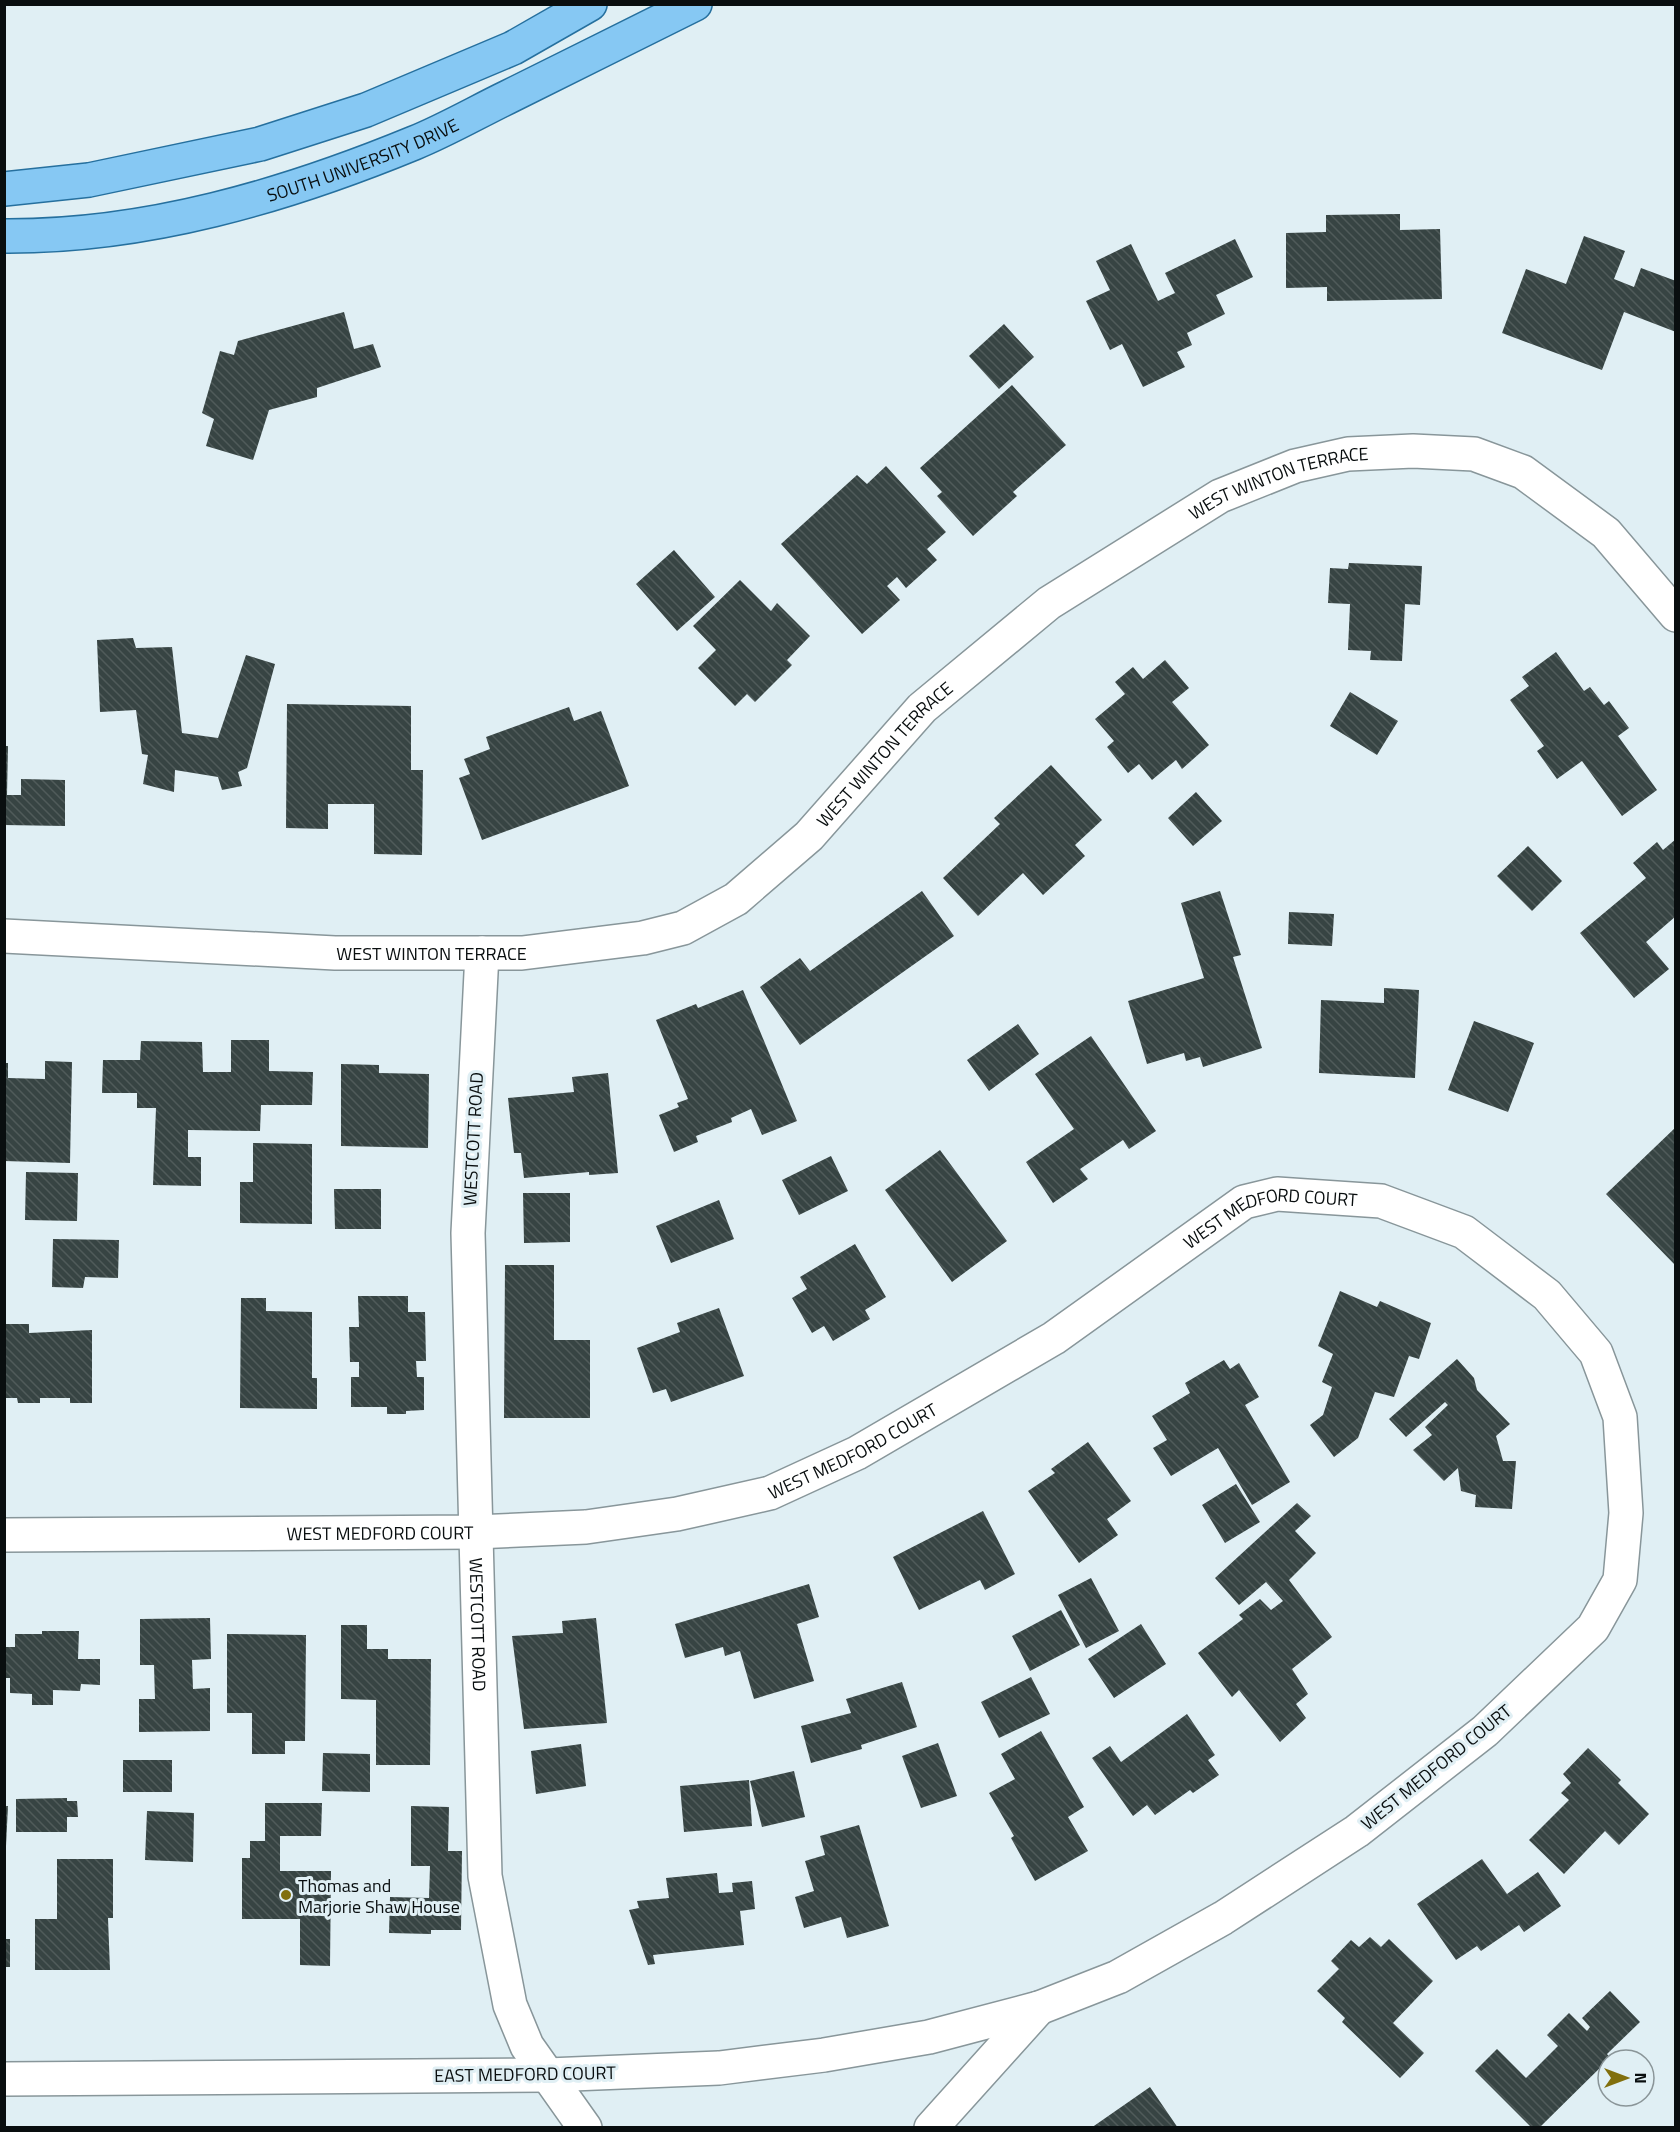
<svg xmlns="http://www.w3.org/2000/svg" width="1680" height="2132" viewBox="0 0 1680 2132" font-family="'Titillium Web',sans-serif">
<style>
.building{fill:url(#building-back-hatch)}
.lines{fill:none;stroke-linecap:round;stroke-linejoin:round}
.minor-casing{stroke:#88969a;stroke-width:36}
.major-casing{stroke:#26709e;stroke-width:36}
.minor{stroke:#fff;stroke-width:33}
.major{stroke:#86c8f3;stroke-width:33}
.poi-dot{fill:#816f0d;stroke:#e0eff4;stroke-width:2}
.labels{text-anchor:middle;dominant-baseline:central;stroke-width:6;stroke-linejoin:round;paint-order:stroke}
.street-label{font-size:18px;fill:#090e0f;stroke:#e0eff4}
.poi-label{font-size:18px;fill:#090e0f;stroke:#e0eff4;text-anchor:start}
</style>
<defs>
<pattern id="building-back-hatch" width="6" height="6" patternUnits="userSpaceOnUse" patternTransform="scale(1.5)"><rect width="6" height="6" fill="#374443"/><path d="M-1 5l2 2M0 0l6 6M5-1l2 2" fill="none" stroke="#505b5a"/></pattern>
</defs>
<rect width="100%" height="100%" fill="#e0eff4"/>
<path class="building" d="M1400,214V230L1440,229L1442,299L1327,301V287L1286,288V233L1326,232V215Z
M1584,236L1625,251L1614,279L1634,287L1641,268L1676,281V332L1624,312L1602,370L1502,333L1526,269L1566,284Z
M1235,239L1253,277L1216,295L1225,314L1187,333L1192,345L1177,352L1185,367L1143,387L1122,344L1110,350L1086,301L1110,290L1096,261L1131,244L1158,301L1175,293L1165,273Z
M344,312L354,349L373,344L381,367L317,388V397L269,410L253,460L206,446L214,419L202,413L220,351L234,355L238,341Z
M1004,324L1034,357L999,389L969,356Z
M1012,385L1066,445L1013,492L1017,496L973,536L937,496L942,492L920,468Z
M886,466L946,532L927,549L937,560L906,588L897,577L887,586L900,600L862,634L781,544L857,475L867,484Z
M674,550L715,597L677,631L636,584Z
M1349,563L1422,566L1420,605L1405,604L1402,661L1370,660L1371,651L1348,650L1350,604L1328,603L1330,568L1348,569Z
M740,580L771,611L777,603L810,636L787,660L792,665L755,702L747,694L735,706L698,668L716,650L693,626Z
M133,638L136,648L172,647L182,733L218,738L246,655L275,664L247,768L238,772L242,786L222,790L218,777L175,770L174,792L143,784L148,755L142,754L136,710L100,712L97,640Z
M1556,652L1584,691L1590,687L1604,705L1609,701L1629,728L1618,736L1657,790L1622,816L1582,761L1557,779L1537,751L1544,746L1510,700L1529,686L1522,677Z
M1165,660L1189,688L1172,702L1209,745L1182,769L1176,760L1152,780L1139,764L1128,773L1107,747L1114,741L1095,719L1125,694L1115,682L1133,667L1143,679Z
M1350,692L1398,721L1377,755L1330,726Z
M287,704L411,706V770H423L422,855L374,854V804H328V829L286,828Z
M569,707L574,721L601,711L629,786L482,840L459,778L470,774L464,759L490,749L486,737Z
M4,746H8L7,795H21V779L65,780V826L4,825Z
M1051,765L1102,820L1075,845L1085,856L1043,895L1023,873L978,916L943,878L1000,824L994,818Z
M1196,792L1222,821L1193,846L1168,818Z
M1676,839V916L1646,942L1669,969L1634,998L1580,933L1646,878L1633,863L1657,842L1663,850Z
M1528,846L1562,881L1532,911L1497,876Z
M922,891L954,936L800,1045L760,987L800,958L810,971Z
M1220,891L1241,955L1233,957L1262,1048L1203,1067L1200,1057L1186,1061L1184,1053L1147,1064L1128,1001L1204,978L1181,903Z
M1289,912L1334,914L1332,946L1288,944Z
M1384,988L1419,990L1415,1078L1319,1073L1321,1000L1384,1003Z
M743,990L797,1121L762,1135L751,1109L731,1118L732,1122L696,1136L698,1142L674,1152L659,1115L679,1107L677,1103L688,1099L656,1020L696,1004L698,1008Z
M1474,1021L1534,1043L1508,1112L1448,1090Z
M1018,1024L1039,1054L989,1091L967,1060Z
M1091,1036L1156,1131L1129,1149L1123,1140L1080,1169L1088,1179L1053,1203L1026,1162L1074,1129L1035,1074Z
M231,1040H269V1071L313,1072L312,1105H261L260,1131L188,1130V1157H201V1186L153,1185L156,1108H137V1093H102L103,1060H140L141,1041L202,1042L203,1072H231Z
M45,1061L72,1062L70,1163L4,1161V1063H8V1078L45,1079Z
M341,1064L379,1065V1073L429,1074L428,1148L341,1146Z
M608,1073L618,1173L589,1175V1172L524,1178L521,1153H514L508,1098L574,1092L572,1077Z
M1676,1127V1266L1606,1194Z
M253,1143L312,1144V1224L240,1223V1182H253Z
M940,1150L1007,1241L952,1282L885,1190Z
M831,1156L848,1191L799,1215L782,1180Z
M26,1172L78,1173L77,1221L25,1220Z
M334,1189H381V1229H335Z
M523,1193H570V1242L524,1243Z
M719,1200L734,1239L671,1263L656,1226Z
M53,1239L119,1240L118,1278L85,1277L83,1288L52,1287Z
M855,1244L886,1297L865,1310L870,1319L833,1341L824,1326L812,1333L792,1298L807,1289L800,1277Z
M505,1265H554V1340H590V1418H504Z
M1340,1291L1377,1307L1380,1301L1431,1323L1419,1359L1409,1356L1394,1397L1375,1392L1358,1438L1334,1457L1310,1425L1323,1415L1332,1387L1322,1382L1333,1354L1318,1346Z
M358,1296H408V1312H425L426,1361H416L417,1377H424V1410L406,1411V1414H387V1407H351V1377H359V1362H350L349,1327H359Z
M241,1298H266V1311L312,1312V1378H317V1409L240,1408Z
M719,1308L744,1376L671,1402L666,1389L653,1393L637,1348L680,1332L677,1323Z
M5,1324H29V1333L92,1330V1403H70V1398H40V1403H18L17,1398H4Z
M1457,1359L1474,1378L1477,1390L1510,1424L1496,1436L1503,1461H1516L1512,1509L1475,1507L1476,1495L1461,1491L1458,1468L1444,1481L1413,1450L1432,1435L1425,1427L1448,1405L1445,1402L1406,1437L1389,1419Z
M1224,1360L1230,1369L1239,1363L1259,1397L1245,1405L1290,1482L1252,1505L1218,1448L1171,1476L1153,1448L1167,1440L1152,1416L1190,1393L1185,1383Z
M1088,1442L1131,1501L1107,1519L1118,1535L1079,1563L1028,1491L1055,1473L1051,1469Z
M1236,1484L1260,1522L1225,1543L1202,1505Z
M1297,1503L1311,1516L1295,1531L1316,1553L1289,1580L1332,1637L1292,1669L1308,1694L1296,1704L1306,1718L1280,1742L1239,1690L1232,1697L1198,1653L1243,1619L1239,1615L1260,1599L1271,1610L1283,1601L1266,1582L1239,1605L1215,1578Z
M983,1511L1015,1574L985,1590L980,1580L919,1610L893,1557Z
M1091,1578L1119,1631L1086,1648L1058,1595Z
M809,1584L819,1617L797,1624L814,1681L754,1699L740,1651L725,1656L723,1647L685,1658L675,1624Z
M1061,1610L1080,1645L1030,1671L1012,1636Z
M210,1618L211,1659L192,1660L193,1689L210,1688V1731L139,1732V1699H155L154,1665H140V1619Z
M596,1618L607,1723L524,1729L512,1636L563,1633L562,1621Z
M1141,1624L1166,1664L1114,1698L1088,1659Z
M341,1625H367V1649H388V1659H431L430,1765H376V1700L341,1699Z
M42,1631H79L78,1659H100V1685L81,1684L80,1691L53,1690V1705H32V1694L10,1693V1678H4V1647H15V1634H42Z
M227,1634L306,1635L305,1741H285V1754H252V1713H227Z
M1031,1677L1050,1714L999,1738L981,1702Z
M902,1682L917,1727L861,1745L862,1749L811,1763L801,1726L851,1713L846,1699Z
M1187,1714L1215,1755L1208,1760L1219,1775L1193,1793L1190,1790L1155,1815L1147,1805L1133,1816L1092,1758L1110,1746L1121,1762Z
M1041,1731L1084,1807L1068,1817L1088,1851L1035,1881L1011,1838L1014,1836L989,1793L1015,1779L1001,1754Z
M938,1743L957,1796L921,1808L902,1756Z
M581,1744L586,1786L536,1794L531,1751Z
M1588,1748L1621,1780L1618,1783L1649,1814L1619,1845L1605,1831L1564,1874L1529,1840L1569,1800L1561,1793L1571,1783L1563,1774Z
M323,1753L370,1754V1792L322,1791Z
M123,1760H172V1792H123Z
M794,1771L805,1817L762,1827L750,1781Z
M749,1780L752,1826L684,1832L680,1786Z
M67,1798V1801H77L78,1817H67V1832H16V1799Z
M265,1803H322L321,1836H280V1871H331L330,1966L300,1965V1919H242V1858H250V1841H265Z
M4,1806H8L6,1846H4Z
M411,1806L449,1807L448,1851H462L461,1930H431V1934L389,1933L390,1897L429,1898L430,1866H411Z
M147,1811L194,1813L193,1862L145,1860Z
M859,1825L889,1926L847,1938L841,1917L804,1928L795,1897L814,1891L805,1861L825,1855L820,1836Z
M57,1859H113V1918H108L110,1970H35V1919H57Z
M1482,1859L1507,1894L1538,1872L1561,1906L1524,1932L1519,1925L1481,1951L1477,1946L1456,1960L1417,1904Z
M717,1873L719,1893L733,1892L732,1883L752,1881L755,1909L740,1911L744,1945L653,1955L655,1964L648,1965L629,1910L639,1908L637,1901L669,1898L666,1878Z
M1370,1937L1381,1947L1389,1939L1433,1981L1393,2023L1424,2053L1400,2078L1342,2022L1345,2018L1317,1991L1339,1969L1331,1961L1351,1940L1359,1947Z
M4,1939H10V1967H4Z
M1610,1991L1640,2022L1607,2054L1610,2058L1539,2128H1532L1475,2071L1497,2049L1526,2078L1558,2046L1547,2035L1569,2013L1587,2031L1590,2027L1582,2018Z
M1150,2087L1178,2128H1091Z"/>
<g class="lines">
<defs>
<g id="minor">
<path id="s1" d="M4,936L335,953H522L643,938L683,928L736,899L809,836L922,708L1049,603L1220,496L1295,466L1348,454L1413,451L1474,454L1523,472L1606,533L1676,615"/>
<path id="s2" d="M482,953L468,1233L485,1876L510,2005L527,2046L585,2128"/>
<path id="s3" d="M4,1535L475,1532L586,1527L677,1514L770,1493L857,1453L1054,1338L1244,1202L1277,1194L1381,1201L1464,1232L1547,1295L1596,1353L1620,1417L1626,1513L1620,1580L1593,1628L1485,1731L1357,1831L1223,1918L1118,1977L1039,2008L929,2037L824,2055L719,2068L548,2075L4,2079"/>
<path d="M931,2128L1039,2008"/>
</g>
<g id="major">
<path d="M4,189L89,180L260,144L366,110L513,48L590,4"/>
<path id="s4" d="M4,236C146,237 285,196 414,143C446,130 477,112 508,97C570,66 633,35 695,4"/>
</g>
</defs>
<use href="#minor" class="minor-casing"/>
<use href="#major" class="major-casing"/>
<use href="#minor" class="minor"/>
<use href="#major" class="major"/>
</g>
<circle class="poi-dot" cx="286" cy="1895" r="6"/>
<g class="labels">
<g class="street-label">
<text stroke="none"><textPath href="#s4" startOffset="369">SOUTH UNIVERSITY DRIVE</textPath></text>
<text stroke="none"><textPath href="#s1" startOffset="1436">WEST WINTON TERRACE</textPath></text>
<text stroke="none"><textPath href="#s1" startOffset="950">WEST WINTON TERRACE</textPath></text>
<text stroke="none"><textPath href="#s1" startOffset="428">WEST WINTON TERRACE</textPath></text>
<text transform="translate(473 1139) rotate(-87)">WESTCOTT ROAD</text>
<text stroke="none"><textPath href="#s3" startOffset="1348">WEST MEDFORD COURT</textPath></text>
<text stroke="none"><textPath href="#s3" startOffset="862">WEST MEDFORD COURT</textPath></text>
<text stroke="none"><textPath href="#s3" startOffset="376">WEST MEDFORD COURT</textPath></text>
<text stroke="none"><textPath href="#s2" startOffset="672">WESTCOTT ROAD</textPath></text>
<text transform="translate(1436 1767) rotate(-39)">WEST MEDFORD COURT</text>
<text transform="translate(525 2074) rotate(-1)">EAST MEDFORD COURT</text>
</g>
<g class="poi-label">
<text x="298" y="1885">Thomas and<tspan x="298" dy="21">Marjorie Shaw House</tspan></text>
</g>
</g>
<rect width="1680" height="2132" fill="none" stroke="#090e0f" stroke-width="12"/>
<g transform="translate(1626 2078) rotate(90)"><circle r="28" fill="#e0eff4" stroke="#8a9598" stroke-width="1.5"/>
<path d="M0-4.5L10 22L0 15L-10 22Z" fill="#816f0d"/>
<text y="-9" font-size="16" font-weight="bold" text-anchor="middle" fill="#090e0f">N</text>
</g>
</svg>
